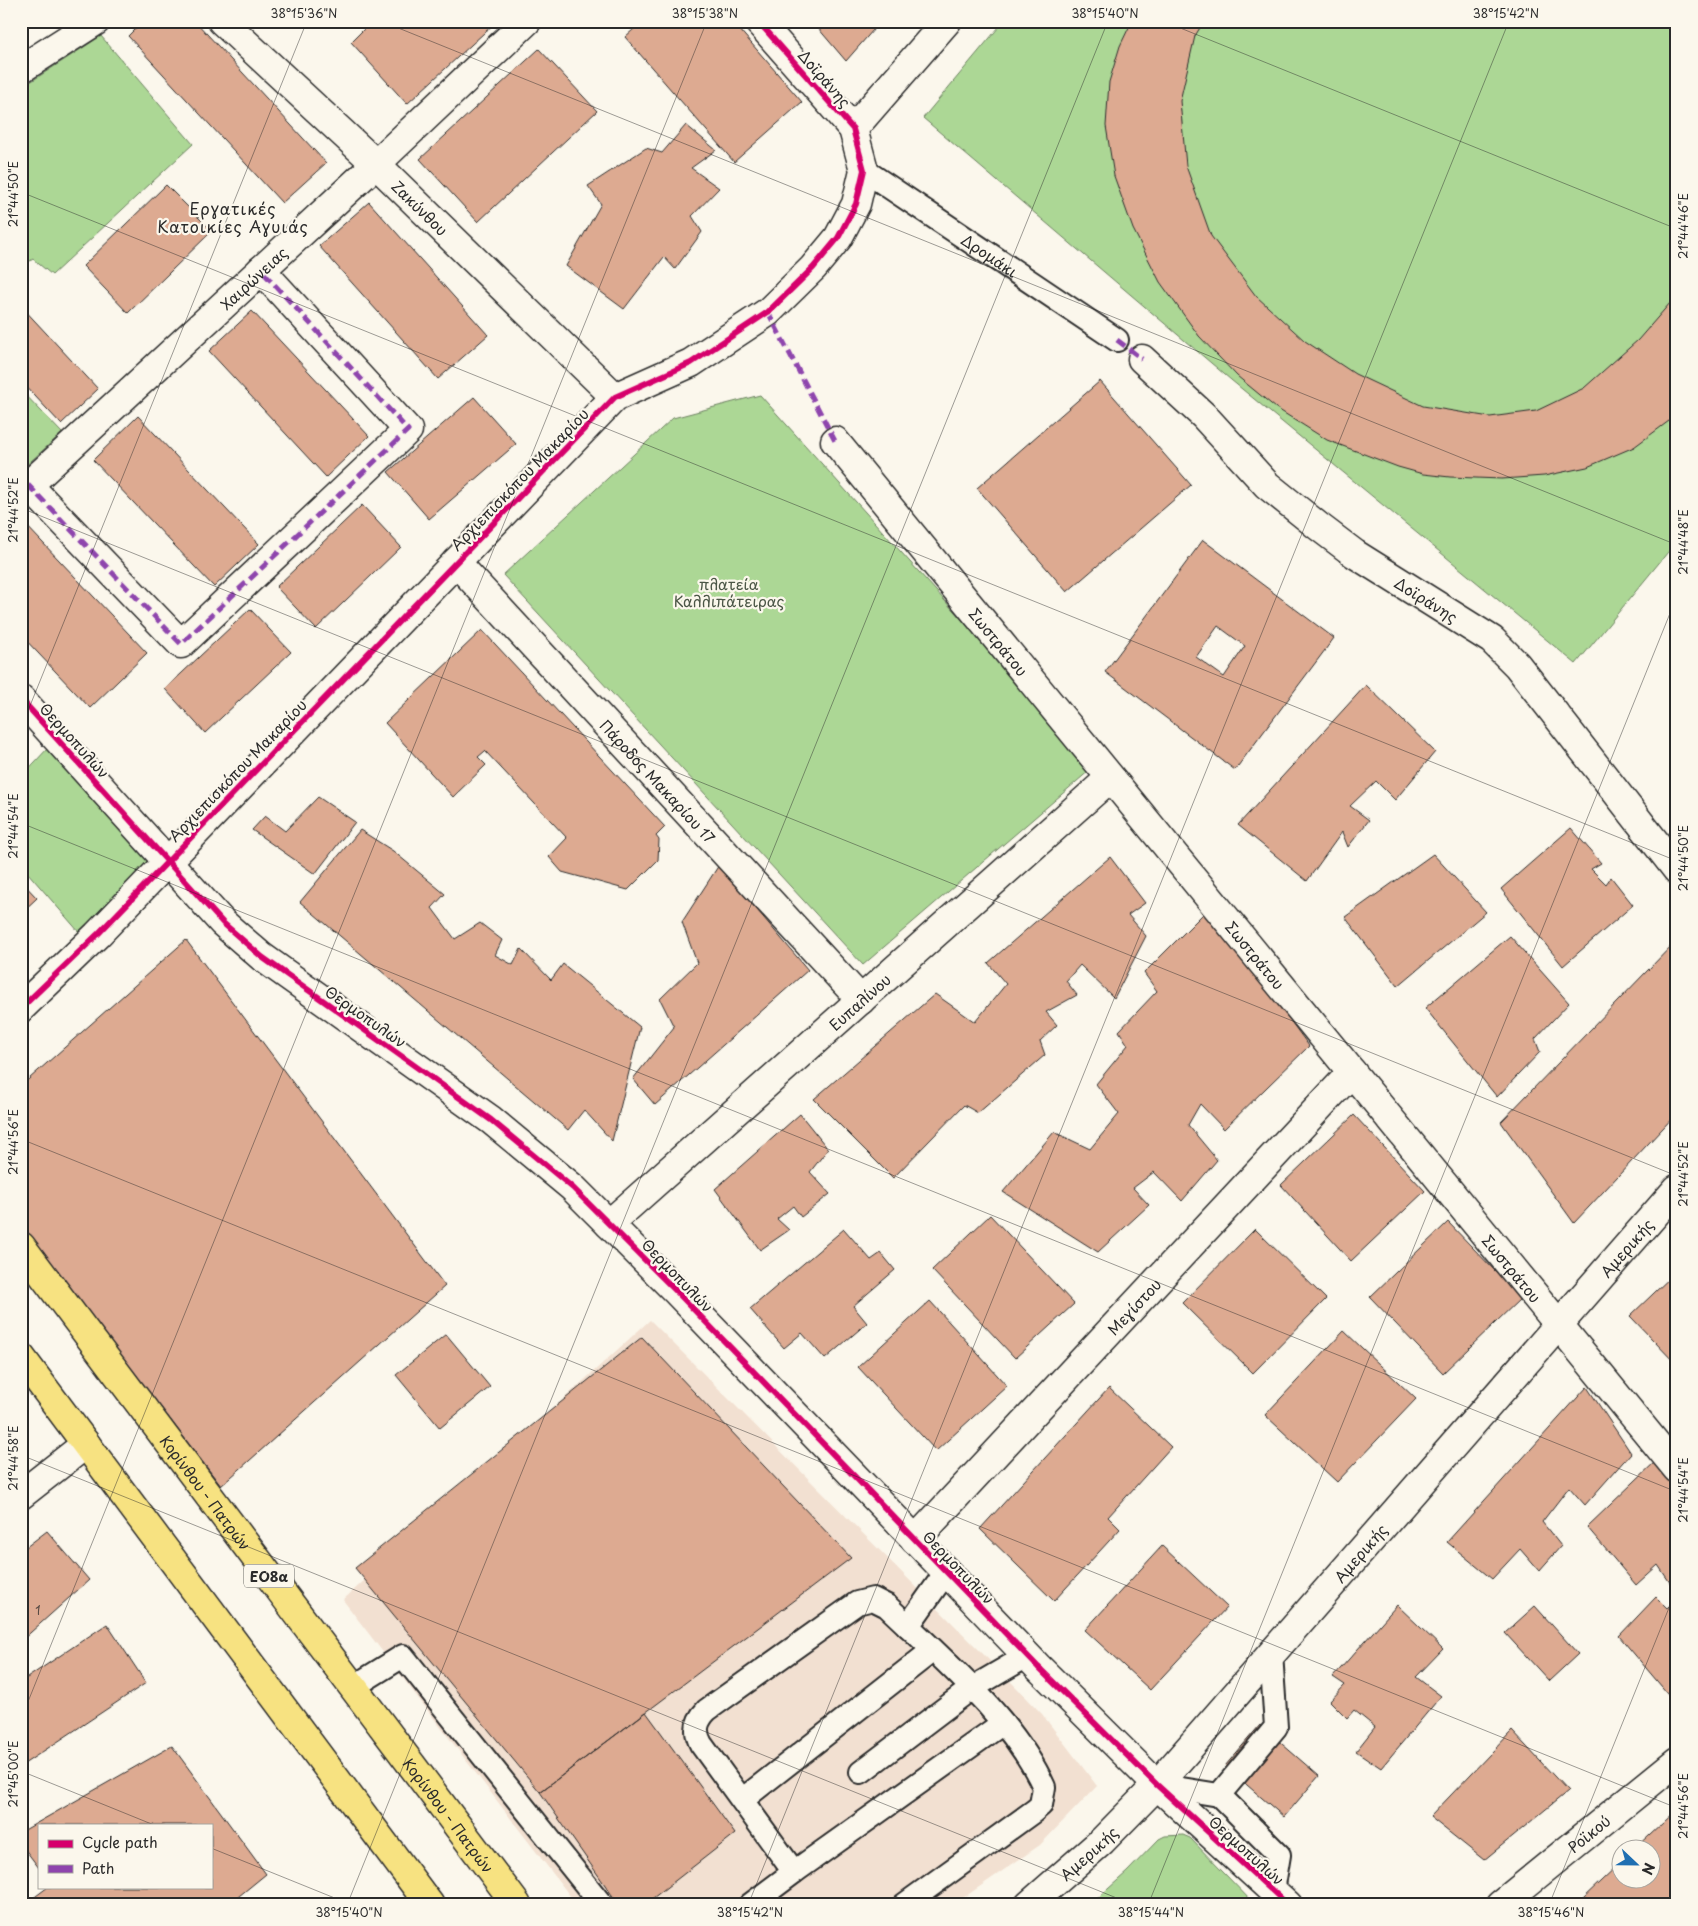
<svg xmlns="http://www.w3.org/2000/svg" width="1698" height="1926" viewBox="0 0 1698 1926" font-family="'Playpen Sans',sans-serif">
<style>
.built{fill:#f2e0d1}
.green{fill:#acd795;stroke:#6c8160}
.building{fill:#ddaa91;stroke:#2b2b2b;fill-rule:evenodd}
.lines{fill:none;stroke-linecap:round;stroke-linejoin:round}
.service-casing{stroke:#2b2b2b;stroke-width:26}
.minor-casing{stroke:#2b2b2b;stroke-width:31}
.tertiary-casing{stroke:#2b2b2b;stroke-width:31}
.trunk-casing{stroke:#2b2b2b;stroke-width:31}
.service{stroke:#fbf7ec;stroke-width:22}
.minor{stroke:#fbf7ec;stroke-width:28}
.tertiary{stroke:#fbf7ec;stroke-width:28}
.trunk{stroke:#f7e281;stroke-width:28}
.quiet{stroke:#8e44ad;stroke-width:5;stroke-dasharray:10 5;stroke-linecap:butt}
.cycleway-casing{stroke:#fbf7ec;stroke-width:9}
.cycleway{stroke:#d6006c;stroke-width:6}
.ticks{fill:none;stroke:#2b2b2b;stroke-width:1;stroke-opacity:0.45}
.labels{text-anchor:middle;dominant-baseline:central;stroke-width:4.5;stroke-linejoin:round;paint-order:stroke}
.number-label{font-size:12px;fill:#584b44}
.shield{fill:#fbf7ec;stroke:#696865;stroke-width:1}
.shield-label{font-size:14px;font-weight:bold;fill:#2b2b2b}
.street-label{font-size:15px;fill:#2b2b2b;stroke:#fbf7ec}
.park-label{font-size:15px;fill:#4b5646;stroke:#fbf7ec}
.neighbourhood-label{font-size:16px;letter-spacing:1px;fill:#2b2b2b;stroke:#fbf7ec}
.neatline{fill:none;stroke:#2b2b2b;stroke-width:2}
.ticks-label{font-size:12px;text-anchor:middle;fill:#2b2b2b}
</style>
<rect width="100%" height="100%" fill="#fbf7ec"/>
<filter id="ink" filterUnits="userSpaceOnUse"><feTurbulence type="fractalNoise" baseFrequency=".02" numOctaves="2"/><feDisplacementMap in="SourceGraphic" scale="10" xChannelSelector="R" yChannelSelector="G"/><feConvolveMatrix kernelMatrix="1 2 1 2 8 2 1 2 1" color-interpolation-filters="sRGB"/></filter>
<g filter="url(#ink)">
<path class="built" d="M650,1320L1020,1691L1042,1714L1097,1786L1040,1845L953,1905H577L343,1600Z"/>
<path class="green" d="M1004,21H1677V541L1576,664L1231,380L923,118Z
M101,36L193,144L52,275L33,259L21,267V88Z
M21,390L62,433L21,470Z
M760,395L989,650L1090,770L863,965L503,575L673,418Z
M48,748L150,860L79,932L21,865V777Z
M1183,1835L1190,1838L1255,1905H1090L1127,1872L1159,1839L1165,1836Z"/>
<path class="building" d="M143,21H195L326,163L282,203L128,36Z
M372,21H497L407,104L351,42Z
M643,21H732L802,102L734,162L625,37Z
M812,21H881L846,61Z
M1132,21H1204L1195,36L1180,101L1186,166L1211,236L1256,296L1305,341L1355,374L1423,406L1490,417L1536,411L1584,388L1638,340L1677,295V415L1634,447L1587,467L1544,476L1502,479L1450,477L1423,474L1398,467L1327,440L1276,408L1237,376L1199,336L1160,282L1133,229L1114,176L1106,126L1109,82L1120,46Z
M539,49L597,111L478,222L420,159Z
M686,125L716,150L691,168L719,188L692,216L702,232L675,269L664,257L624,309L566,266L601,204L588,186L646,148L662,153Z
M166,185L212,231L128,313L83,266Z
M369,202L488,335L438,379L319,246Z
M21,306L98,389L61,424L21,381Z
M252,311L369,436L326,477L209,351Z
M1100,381L1191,485L1067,592L977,488Z
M474,397L516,444L429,519L388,472Z
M138,416L259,544L214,587L93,460Z
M362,505L401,547L316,629L276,587Z
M24,523L147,653L90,708L21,635V525Z
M1203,540L1334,638L1235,770L1105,672ZM1218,626L1245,646L1224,677L1196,657Z
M250,609L291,652L205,733L165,689Z
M482,630L665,827L656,836L659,840L658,860L628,890L562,872L549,857L567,838L485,751L478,757L486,765L453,797L385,723Z
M1366,685L1435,752L1395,800L1376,781L1350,806L1369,820L1348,847L1342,832L1307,881L1238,825Z
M318,797L355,822L315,874L252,830L265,816L285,831Z
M1571,828L1601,863L1591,869L1606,884L1611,877L1633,905L1563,966L1501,889Z
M360,830L393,851L445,894L432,908L455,939L480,923L502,940L495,955L513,965L521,949L551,980L563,964L640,1027L612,1141L584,1110L568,1130L300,902Z
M1433,854L1486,912L1398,986L1345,917Z
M1110,857L1145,903L1128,915L1146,936L1114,998L1080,965L1066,981L1077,995L1046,1012L1057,1025L1040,1041L1045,1055L978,1113L964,1105L893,1178L814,1099L935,994L975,1022L1006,984L988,963Z
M719,865L808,970L655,1105L633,1079L674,1027L660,999L697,963L682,922Z
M21,881L37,898L21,913Z
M1208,909L1309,1046L1224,1129L1200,1104L1188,1125L1217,1160L1182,1201L1154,1172L1133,1188L1149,1205L1098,1252L1003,1192L1054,1132L1090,1149L1119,1114L1096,1084L1128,1045L1119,1031L1157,991L1144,973Z
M1510,936L1569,1003L1535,1039L1540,1052L1497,1097L1425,1008Z
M186,940L445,1286L221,1486L21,1224V1086Z
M1677,940V1113L1574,1223L1501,1122Z
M800,1114L828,1149L810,1172L830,1194L801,1217L793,1206L777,1219L789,1230L760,1250L715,1189Z
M1354,1115L1425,1191L1351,1261L1281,1185Z
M990,1215L1074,1304L1015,1358L932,1270Z
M1448,1222L1521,1298L1443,1373L1370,1297Z
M844,1229L871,1260L881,1253L895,1270L853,1306L867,1323L825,1359L802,1333L784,1348L750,1309Z
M1255,1229L1326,1299L1253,1373L1182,1303Z
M1677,1271V1365L1630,1316Z
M930,1301L1007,1386L936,1451L858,1367Z
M1344,1331L1416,1399L1337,1482L1265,1415Z
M446,1334L490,1387L440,1428L396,1375Z
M642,1337L851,1558L540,1792L355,1568Z
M1587,1387L1631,1453L1585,1505L1569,1487L1542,1522L1561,1546L1539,1571L1520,1549L1492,1579L1447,1542Z
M1109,1388L1171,1447L1108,1517L1120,1529L1054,1601L980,1529Z
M1657,1460L1677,1484V1593L1658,1565L1636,1585L1587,1527Z
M47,1531L89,1580L21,1641V1551Z
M1162,1546L1227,1607L1150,1690L1085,1630Z
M1656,1597L1667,1608L1677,1598V1699L1673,1700L1619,1636Z
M1397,1605L1443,1649L1416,1677L1441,1696L1381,1768L1356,1751L1375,1727L1354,1710L1347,1718L1330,1701L1345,1685L1333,1677Z
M1535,1606L1578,1654L1549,1681L1505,1633Z
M107,1624L146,1683L21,1766V1682Z
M646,1712L735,1834L644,1905H619L540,1792Z
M1260,1725L1319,1776L1284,1817L1225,1766Z
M1512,1731L1568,1791L1484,1860L1430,1817Z
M172,1746L266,1874L228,1905H24L48,1887H211V1825H39V1868L21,1844V1832Z
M1677,1810V1905H1590L1582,1899L1620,1863V1878H1650V1848H1636Z"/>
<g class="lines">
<defs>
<g id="service">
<path id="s1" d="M864,170L1117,340"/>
<path d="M908,1626L946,1572"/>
<path d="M353,1687L403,1656L602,1905"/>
<path d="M861,1772L972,1688L1027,1656"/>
<path d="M1157,1785L1219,1795L1276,1727L1271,1653"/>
<path d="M1219,1795L1279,1855L1273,1891"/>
<path d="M742,1800L933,1650"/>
<path d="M794,1872L1003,1723"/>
<path d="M750,1905L794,1872L701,1744C694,1731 696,1721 707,1710L857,1603L873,1599L887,1606C941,1658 1013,1718 1044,1787L1041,1805L1034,1811L904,1905"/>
</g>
<g id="minor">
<path id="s2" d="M527,21L376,164L615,397"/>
<path d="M21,69L96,21"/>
<path d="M853,129L947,21"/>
<path id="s3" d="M1142,359L1204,416L1267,485L1318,526L1355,554L1492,640L1517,665L1677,870"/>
<path id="s4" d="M835,441L1677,1469"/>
<path d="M28,485L181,644L408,430L261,270"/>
<path id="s5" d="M456,562L861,1000"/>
<path d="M21,699L223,923L262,957L491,1120L573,1188L676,1291L1038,1667L1157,1785L1288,1905"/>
<path d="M21,1008L97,935L615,397L691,363L768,312L813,268L838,238L856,204L864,170L853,129L758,21"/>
<path id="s6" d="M609,1224L1110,778"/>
<path d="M21,1495L86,1444"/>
<path id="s7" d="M915,1540L1352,1072"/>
<path id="s8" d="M1500,1905L1677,1761"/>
</g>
<g id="tertiary">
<path id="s9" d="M21,492L376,164L222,21"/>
<path id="s10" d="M1029,1905L1102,1841L1157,1785L1677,1189"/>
</g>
<g id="trunk">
<path id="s11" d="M21,1246L517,1905"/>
<path d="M21,1357L430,1905"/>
</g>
</defs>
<use href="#service" class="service-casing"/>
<use href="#minor" class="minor-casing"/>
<use href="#tertiary" class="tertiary-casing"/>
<use href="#trunk" class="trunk-casing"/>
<use href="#service" class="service"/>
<use href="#minor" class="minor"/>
<use href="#tertiary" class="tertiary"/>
<use href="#trunk" class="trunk"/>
<path class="quiet" d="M768,312L835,441
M1117,340L1142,359
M28,485L181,644L408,430L261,270"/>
<defs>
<path id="cycleway" d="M21,699L223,923L262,957L491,1120L573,1188L676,1291L1038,1667L1157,1785L1288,1905
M21,1008L97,935L615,397L691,363L768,312L813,268L838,238L856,204L864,170L853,129L758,21"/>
</defs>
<use href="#cycleway" class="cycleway-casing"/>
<use href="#cycleway" class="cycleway"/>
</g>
</g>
<path class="ticks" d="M381,21L1677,545M1163,21L1677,229M21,192L1677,861M21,508L1677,1176M21,728L307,21M21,823L1677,1492M21,1139L1677,1808M21,1455L1134,1905M21,1719L707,21M21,1771L154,1825M211,1848L352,1905M347,1905L1108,21M748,1905L1509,21M1148,1905L1677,596M1549,1905L1677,1588"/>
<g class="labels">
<g class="number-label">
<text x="38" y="1610">1</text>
</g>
<rect class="shield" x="244" y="1564.5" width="50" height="23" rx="4"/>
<g class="shield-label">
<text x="269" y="1576">ΕΟ8α</text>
</g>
<g class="street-label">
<text transform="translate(825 78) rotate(49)">Δοϊράνης</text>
<text stroke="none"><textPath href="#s2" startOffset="270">Ζακύνθου</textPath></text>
<text stroke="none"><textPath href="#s1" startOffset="152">Δρομάκι</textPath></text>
<text stroke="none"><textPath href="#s9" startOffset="316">Χαιρώνειας</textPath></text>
<text transform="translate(519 479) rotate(-46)">Αρχιεπισκόπου Μακαρίου</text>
<text stroke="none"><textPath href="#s3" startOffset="374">Δοϊράνης</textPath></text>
<text stroke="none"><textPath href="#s4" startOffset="259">Σωστράτου</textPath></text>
<text transform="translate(75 740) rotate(48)">Θερμοπυλών</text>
<text transform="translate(237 770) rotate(-46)">Αρχιεπισκόπου Μακαρίου</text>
<text stroke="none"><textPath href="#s5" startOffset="298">Πάροδος Μακαρίου 17</textPath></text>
<text stroke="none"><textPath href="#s4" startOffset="664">Σωστράτου</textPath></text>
<text stroke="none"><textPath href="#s6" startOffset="335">Ευπαλίνου</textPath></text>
<text transform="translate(366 1016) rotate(35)">Θερμοπυλών</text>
<text stroke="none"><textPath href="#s10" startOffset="889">Αμερικής</textPath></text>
<text stroke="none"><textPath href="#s4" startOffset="1069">Σωστράτου</textPath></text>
<text transform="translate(678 1275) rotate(46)">Θερμοπυλών</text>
<text stroke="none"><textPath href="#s7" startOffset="320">Μεγίστου</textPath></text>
<text stroke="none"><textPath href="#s11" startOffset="308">Κορίνθου - Πατρών</textPath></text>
<text stroke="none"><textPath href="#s10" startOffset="484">Αμερικής</textPath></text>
<text transform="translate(959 1567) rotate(46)">Θερμοπυλών</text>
<text stroke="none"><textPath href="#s11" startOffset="712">Κορίνθου - Πατρών</textPath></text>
<text stroke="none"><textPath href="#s8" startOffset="114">Ροϊκού</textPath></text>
<text transform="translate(1247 1850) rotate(42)">Θερμοπυλών</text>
<text stroke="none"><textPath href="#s10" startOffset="79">Αμερικής</textPath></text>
</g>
<g class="park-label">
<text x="729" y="583">πλατεία<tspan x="729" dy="17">Καλλιπάτειρας</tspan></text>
</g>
<g class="neighbourhood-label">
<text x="233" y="208">Εργατικές<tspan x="233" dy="18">Κατοικίες Αγυιάς</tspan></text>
</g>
</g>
<rect width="1698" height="1926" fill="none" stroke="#fbf7ec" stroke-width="55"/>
<rect x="38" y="1824" width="175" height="65" fill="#fbf7ec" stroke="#a8a59f"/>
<rect x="48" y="1840" width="25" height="8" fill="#d6006c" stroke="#a8a59f"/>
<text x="82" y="1848" font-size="15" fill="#2b2b2b">Cycle path</text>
<rect x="48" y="1865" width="25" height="8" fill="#8e44ad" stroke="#a8a59f"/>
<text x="82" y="1874" font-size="15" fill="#2b2b2b">Path</text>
<g transform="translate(1636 1864) rotate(112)"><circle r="24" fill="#fbf7ec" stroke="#a8a59f"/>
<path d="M0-4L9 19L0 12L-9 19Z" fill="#1f6fb2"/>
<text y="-8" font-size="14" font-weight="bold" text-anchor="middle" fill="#2b2b2b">N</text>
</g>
<rect x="28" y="28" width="1642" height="1870" class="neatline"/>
<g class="ticks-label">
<text x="304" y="18">38°15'36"N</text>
<text x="705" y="18">38°15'38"N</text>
<text x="1105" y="18">38°15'40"N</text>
<text x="1506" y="18">38°15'42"N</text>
<text transform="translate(14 194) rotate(-90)" y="4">21°44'50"E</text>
<text transform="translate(1684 226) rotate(-90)" y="4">21°44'46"E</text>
<text transform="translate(14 510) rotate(-90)" y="4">21°44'52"E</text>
<text transform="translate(1684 542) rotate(-90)" y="4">21°44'48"E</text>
<text transform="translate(14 826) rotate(-90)" y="4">21°44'54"E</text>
<text transform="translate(1684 858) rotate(-90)" y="4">21°44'50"E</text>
<text transform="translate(14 1142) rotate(-90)" y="4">21°44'56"E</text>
<text transform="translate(1684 1174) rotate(-90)" y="4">21°44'52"E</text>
<text transform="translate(14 1458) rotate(-90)" y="4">21°44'58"E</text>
<text transform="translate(1684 1490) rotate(-90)" y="4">21°44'54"E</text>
<text transform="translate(14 1774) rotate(-90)" y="4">21°45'00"E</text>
<text transform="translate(1684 1806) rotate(-90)" y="4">21°44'56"E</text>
<text x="349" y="1917">38°15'40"N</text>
<text x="750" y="1917">38°15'42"N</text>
<text x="1151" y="1917">38°15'44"N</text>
<text x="1551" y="1917">38°15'46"N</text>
</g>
</svg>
